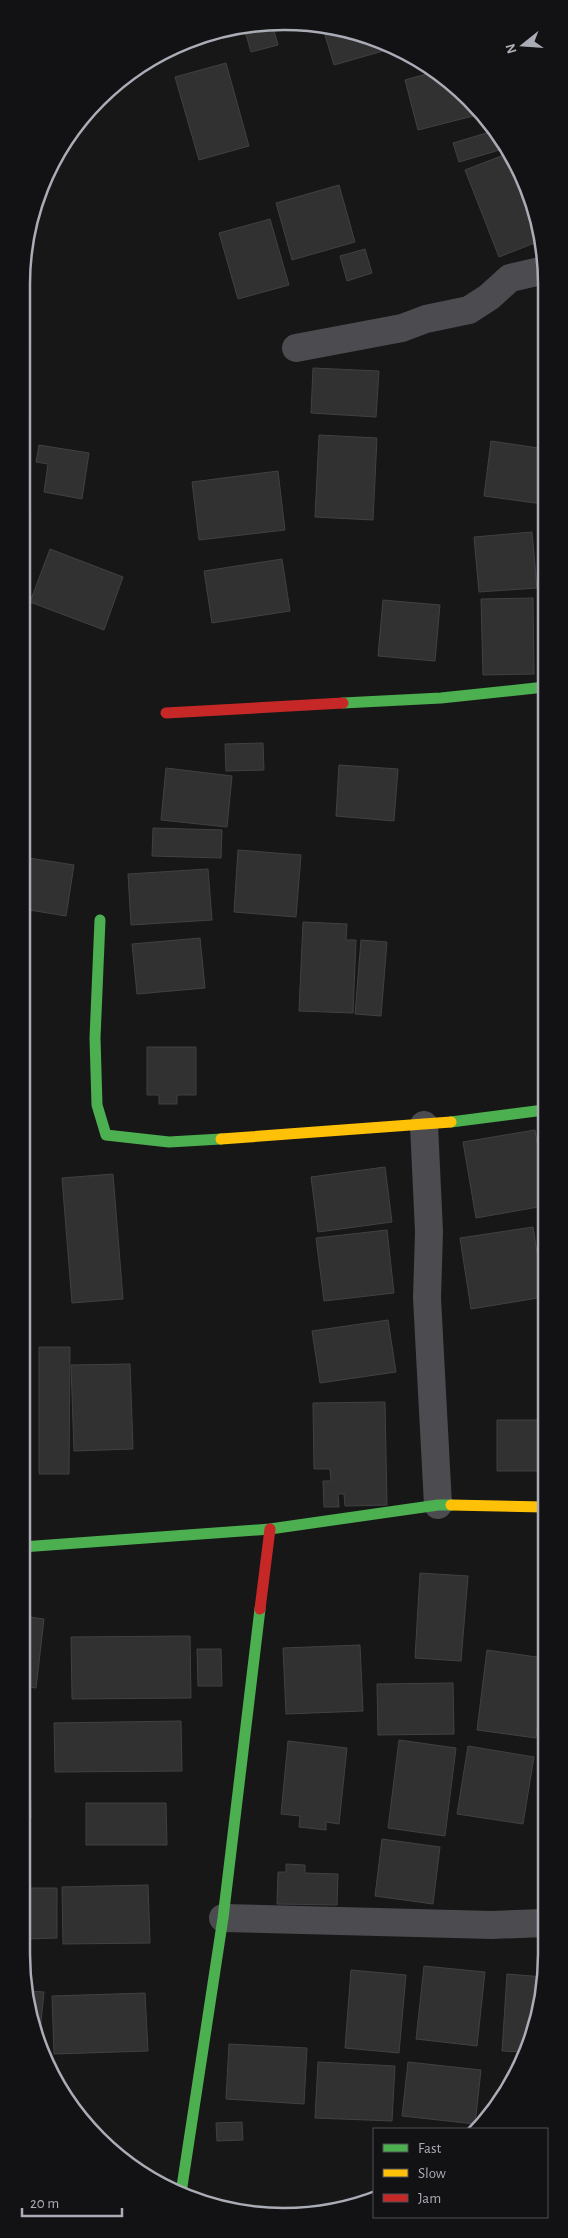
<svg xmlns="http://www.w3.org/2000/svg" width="568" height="2238" viewBox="0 0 568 2238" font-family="'Alegreya Sans',sans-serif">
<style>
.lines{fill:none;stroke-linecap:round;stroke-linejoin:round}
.stream{stroke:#2f343b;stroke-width:10}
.building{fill:#313132;stroke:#404143}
.street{stroke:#4c4c50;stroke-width:28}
.fast{stroke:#4caf50;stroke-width:11}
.slow{stroke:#ffc107;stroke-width:11}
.jam{stroke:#c62828;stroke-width:11}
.rim{fill:none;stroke:#aaacb6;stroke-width:2.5}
</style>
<rect width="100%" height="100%" fill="#171717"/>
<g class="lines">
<path class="stream" d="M25,245L32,226"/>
</g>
<path class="building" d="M322,25L389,45L390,49L334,65Z
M259,27H273L278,45L251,52L245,31Z
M226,63L249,146L199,160L175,77Z
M434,72L470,98L481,114L418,130L405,80Z
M493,131L506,148L459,162L453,143Z
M509,153L520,168L542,240L499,257L465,170Z
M339,185L355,242L292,260L276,203Z
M270,219L289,285L238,299L219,233Z
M365,249L372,273L347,281L340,256Z
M313,368L379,371L376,417L311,413Z
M319,435L377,438L373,520L315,517Z
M491,441L545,449L543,504L484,496Z
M39,445L89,453L82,499L44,492L48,464L36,462Z
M278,471L285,530L199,540L192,482Z
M532,532L537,588L479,592L474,537Z
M50,549L123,577L104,630L30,602Z
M282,559L290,611L212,623L204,571Z
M533,598L534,674L483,675L481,599Z
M383,600L440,605L435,661L378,656Z
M263,743L264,770L226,771L225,744Z
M339,765L398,769L394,821L336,816Z
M166,768L232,776L227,827L161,820Z
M153,828L222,830L221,858L152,856Z
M238,850L301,855L296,917L234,912Z
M23,857L74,865L66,916L23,909Z
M208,869L212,920L131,925L128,874Z
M303,922L347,924L346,940H356L353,1013L299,1011Z
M200,938L205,988L137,994L132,944Z
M361,940L387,942L381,1016L355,1014Z
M147,1047H196V1095H177V1104H159V1095H147Z
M535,1130L544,1181V1206L476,1218L463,1142Z
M385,1167L392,1222L318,1232L311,1177Z
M113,1174L123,1299L72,1303L62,1178Z
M533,1227L544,1297L471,1309L460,1238Z
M387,1230L394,1293L324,1301L316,1238Z
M388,1320L396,1372L320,1383L312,1331Z
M39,1347H70L69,1474H39Z
M130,1364L133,1449L74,1451L71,1365Z
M385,1402L387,1505L345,1506L344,1494H338L339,1507H324L323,1481H331L330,1469H314L313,1403Z
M497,1420H544V1471H497Z
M420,1573L468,1576L461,1661L415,1658Z
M22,1616L44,1619L36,1688L22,1686Z
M190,1636L191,1698L72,1699L71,1637Z
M360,1645L363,1711L286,1714L283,1648Z
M197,1649H221L222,1686H198Z
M487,1650L544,1658L536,1738L477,1730Z
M453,1683L454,1734L378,1735L377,1684Z
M22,1712H28V1751H22Z
M181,1721L182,1771L55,1772L54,1723Z
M399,1740L456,1748L445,1836L388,1828Z
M288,1741L347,1748L339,1824L326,1822V1830L299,1827L300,1816L281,1814Z
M468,1746L534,1757L523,1824L457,1814Z
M544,1756V1802L540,1801Z
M22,1761H30L31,1818H21Z
M86,1803H166L167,1845H86Z
M382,1839L440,1847L433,1904L375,1896Z
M286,1864L305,1865V1873L338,1874L337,1905L277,1904L278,1872H286Z
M148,1885L150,1943L63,1944L62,1887Z
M23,1888H57V1938L24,1939Z
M424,1966L485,1972L477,2046L416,2039Z
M351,1970L406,1975L399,2053L345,2048Z
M507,1974L544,1977V1989L523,2052L502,2051Z
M29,1991L44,1992L39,2043Z
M145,1993L148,2051L54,2054L52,1996Z
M229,2044L307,2048L304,2104L226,2099Z
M318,2062L395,2066L392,2121L315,2118Z
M408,2062L481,2070L475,2124L402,2116Z
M242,2122L243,2140L217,2141L216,2123Z"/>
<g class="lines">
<path class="street" d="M296,348L402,328L426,319L469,310L489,297L510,278L545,270
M424,1125L429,1232L427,1298L438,1505
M223,1918L492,1925L544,1923"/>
<path class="fast" d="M343,703L441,698L545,687
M100,920L95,1038L97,1105L106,1135L169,1142L221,1139
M451,1122L544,1110
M22,1547L270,1529L438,1505H451
M181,2193L223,1918L260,1609"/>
<path class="slow" d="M221,1139L451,1122
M451,1505L544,1507"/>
<path class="jam" d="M166,713L343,703
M260,1609L270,1529"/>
</g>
<path d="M0 0H568V2238H0ZM284 30H284A254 254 0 0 1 538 284V1954A254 254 0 0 1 284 2208H284A254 254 0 0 1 30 1954V284A254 254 0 0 1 284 30Z" fill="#121113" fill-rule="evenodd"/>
<path class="rim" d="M284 30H284A254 254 0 0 1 538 284V1954A254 254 0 0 1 284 2208H284A254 254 0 0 1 30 1954V284A254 254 0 0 1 284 30Z"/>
<rect x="373" y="2128" width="175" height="90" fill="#121113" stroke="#4f4f54"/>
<rect x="383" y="2144" width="25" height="8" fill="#4caf50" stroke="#4f4f54"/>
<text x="418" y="2153" font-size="15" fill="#aaacb6">Fast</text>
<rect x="383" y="2169" width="25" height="8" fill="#ffc107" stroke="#4f4f54"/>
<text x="418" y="2178" font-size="15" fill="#aaacb6">Slow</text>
<rect x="383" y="2194" width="25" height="8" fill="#c62828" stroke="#4f4f54"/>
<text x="418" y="2203" font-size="15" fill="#aaacb6">Jam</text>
<g transform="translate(523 45) rotate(253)" stroke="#121113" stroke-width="4" paint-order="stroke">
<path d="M0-4L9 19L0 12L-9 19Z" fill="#aaacb6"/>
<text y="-8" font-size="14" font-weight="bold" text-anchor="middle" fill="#aaacb6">N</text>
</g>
<path d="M22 2208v8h100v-8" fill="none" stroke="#aaacb6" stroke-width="2.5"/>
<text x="30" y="2208" font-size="15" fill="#aaacb6" stroke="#121113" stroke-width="4" paint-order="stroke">20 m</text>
</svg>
